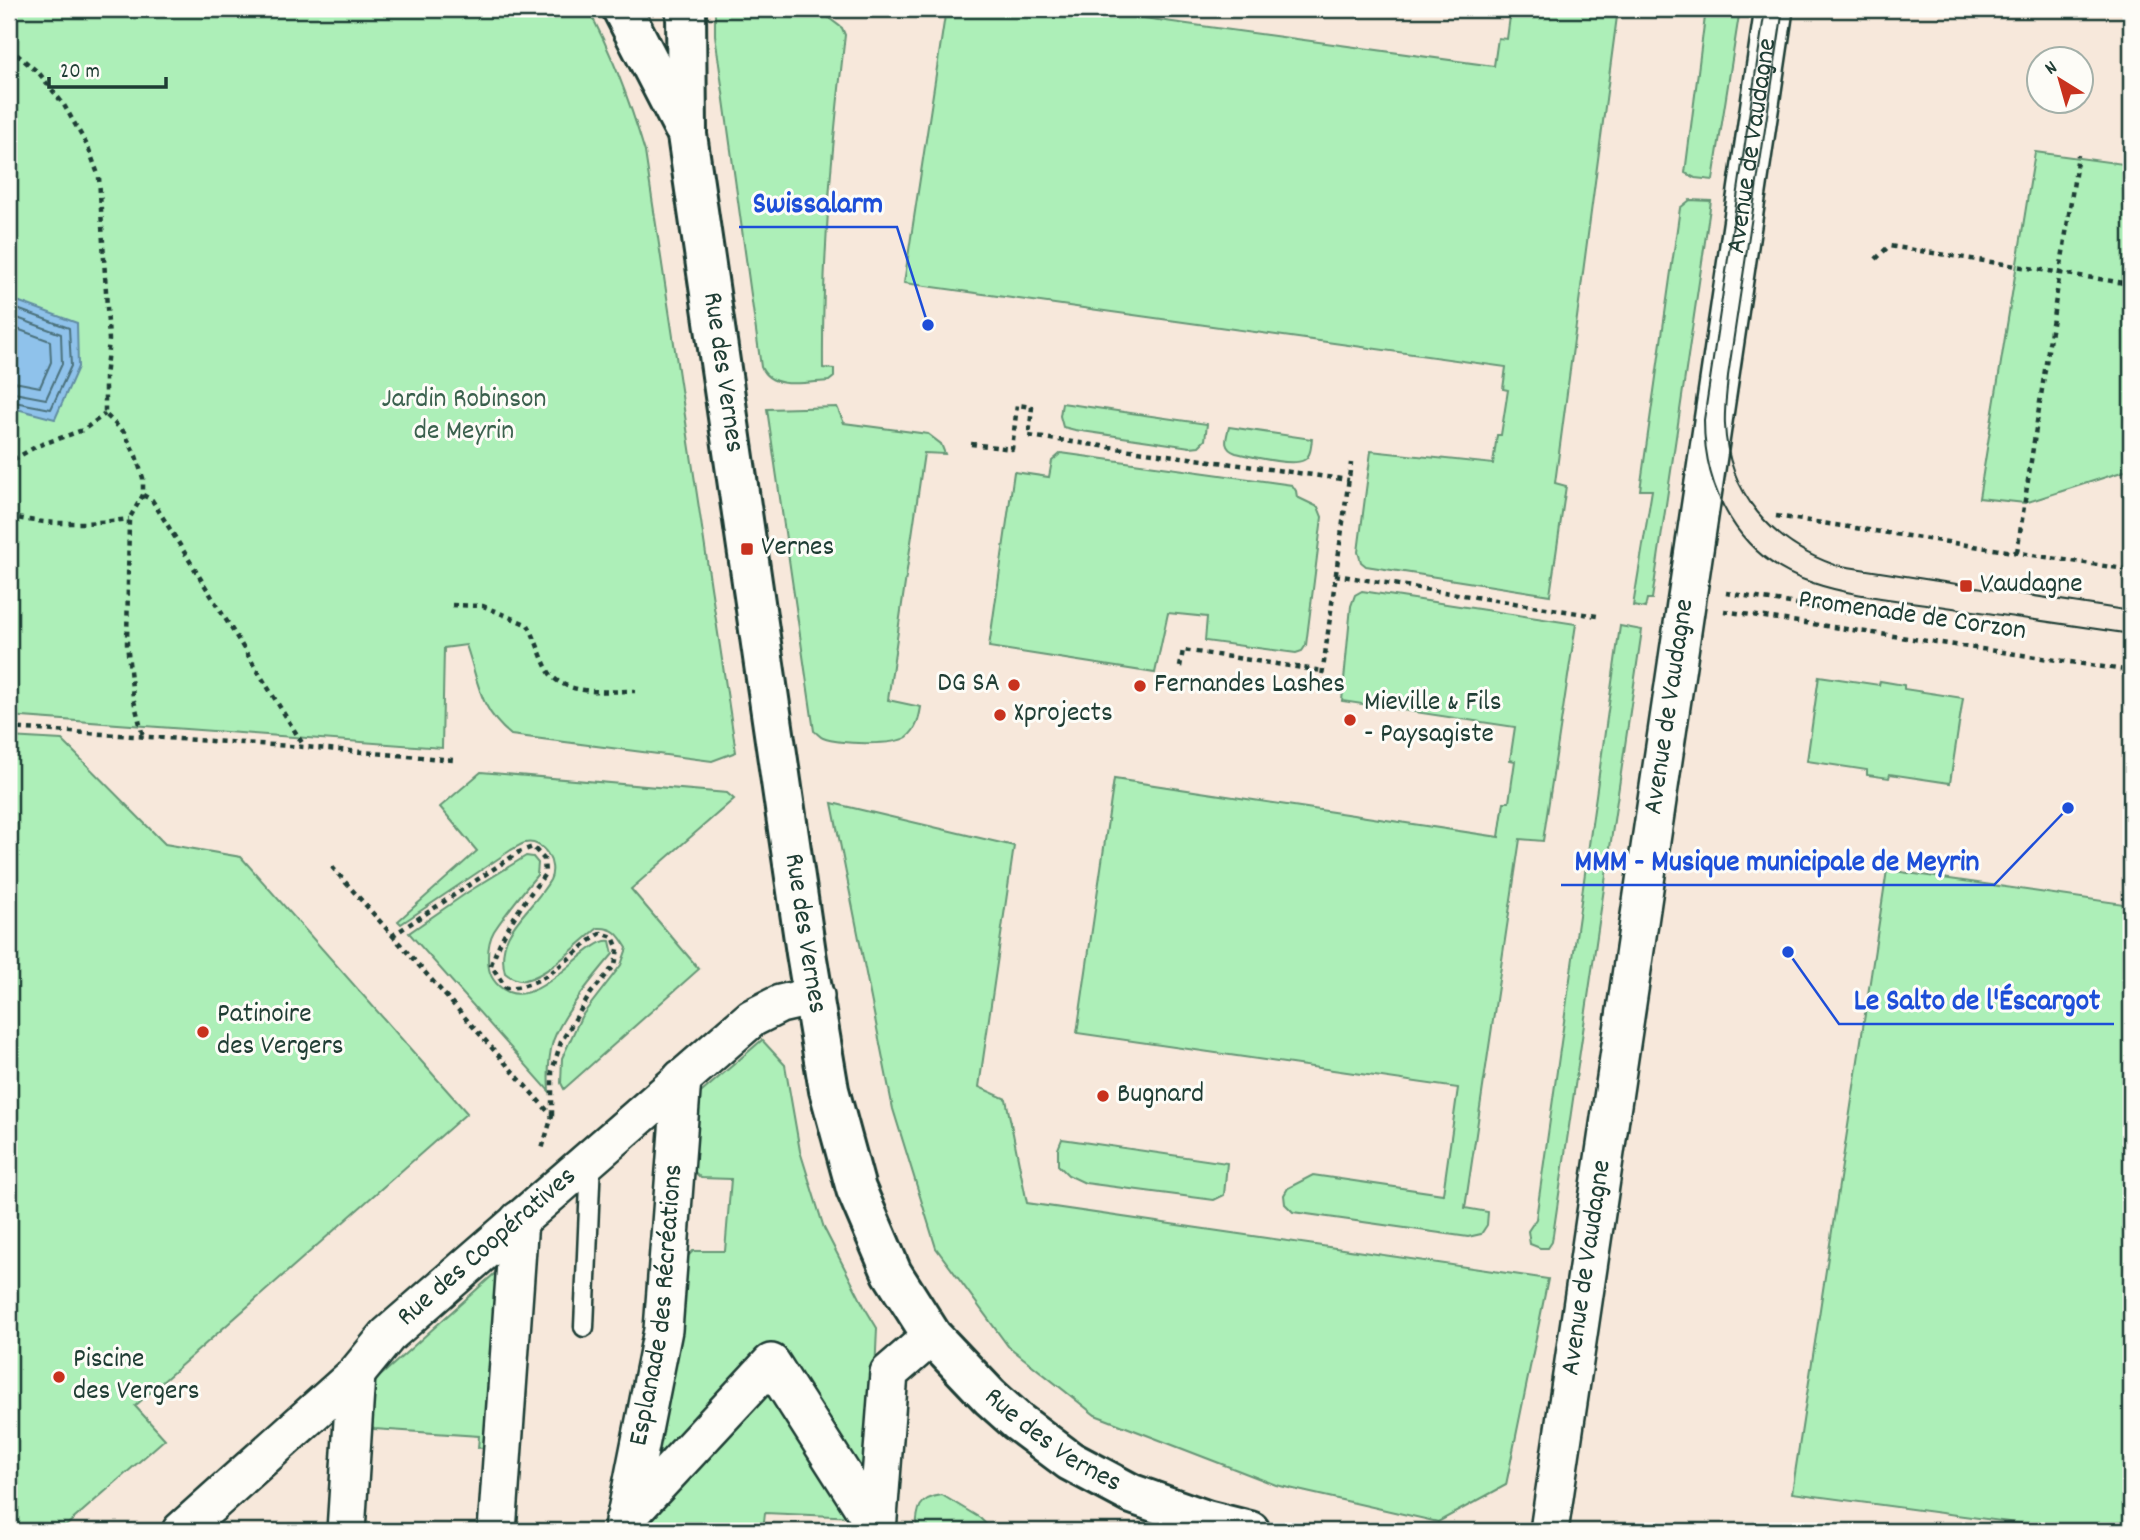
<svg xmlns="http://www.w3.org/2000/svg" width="2140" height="1540" viewBox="0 0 2140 1540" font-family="Dekko,sans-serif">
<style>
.green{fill:#adefb8;stroke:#669676;stroke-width:2}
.water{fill:#8fc2eb;stroke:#628da2;stroke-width:2}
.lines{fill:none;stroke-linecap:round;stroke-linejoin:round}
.shore{stroke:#4c727d;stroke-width:2}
.lane-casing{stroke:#1f3d34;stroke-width:23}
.street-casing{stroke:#1f3d34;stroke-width:42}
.secondary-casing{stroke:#1f3d34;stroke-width:44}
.path{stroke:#1f3d34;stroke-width:4.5;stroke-dasharray:5 5;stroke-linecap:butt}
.lane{stroke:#fdfcf7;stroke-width:18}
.street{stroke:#fdfcf7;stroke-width:37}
.secondary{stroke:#fdfcf7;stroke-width:38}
.tram{stroke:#1f3d34;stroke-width:2}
.poi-dot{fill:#c8321e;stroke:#fdfcf7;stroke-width:2.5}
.labels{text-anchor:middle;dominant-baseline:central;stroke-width:6;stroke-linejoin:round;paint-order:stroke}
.street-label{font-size:28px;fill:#1f3d34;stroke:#fdfcf7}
.park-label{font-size:28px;fill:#3b614e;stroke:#fdfcf7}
.poi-label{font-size:28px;fill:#1f3d34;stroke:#fdfcf7;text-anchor:start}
.leader{fill:none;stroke:#1d4ed8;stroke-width:2.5}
.callout-dot{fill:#1d4ed8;stroke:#fdfcf7;stroke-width:2.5}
.callout-label{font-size:30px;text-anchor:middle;font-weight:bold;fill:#1d4ed8;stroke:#fdfcf7;stroke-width:6;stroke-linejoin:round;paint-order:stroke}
</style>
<rect width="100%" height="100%" fill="#f7e8db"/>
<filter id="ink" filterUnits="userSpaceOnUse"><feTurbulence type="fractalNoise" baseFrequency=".0143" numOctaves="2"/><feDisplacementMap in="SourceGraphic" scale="14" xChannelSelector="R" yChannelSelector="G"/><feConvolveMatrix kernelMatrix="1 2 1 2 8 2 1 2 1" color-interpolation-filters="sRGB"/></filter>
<g filter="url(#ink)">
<path class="green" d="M9,9H588C613,55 630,102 645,152L736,752L712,761L511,735C478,708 479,682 466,645L444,648L442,748L9,716Z
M715,9H817L842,28L845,35C832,146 822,256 823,368L834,369V377L829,381C807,382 771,391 761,367L715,35Z
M946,9H1078L1494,66L1498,38L1507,39L1511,9H1618L1555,483L1566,486L1550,595L1366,566L1361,562L1358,552L1371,451L1493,464L1497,435H1501L1508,390L1503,389L1506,367L904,283Z
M1706,9H1740L1713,180L1695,178L1685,173Z
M2035,152L2131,165V469L2025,503L1979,498Z
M1690,200L1711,201L1652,599H1647L1645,608L1633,606L1652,490H1640L1680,208Z
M1062,403L1207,424L1205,440L1199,446L1190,447L1075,430L1063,427L1060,416Z
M837,407L844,423L928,434L941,444L945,454L924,453L888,700L921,707C919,719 917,729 907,737C893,746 839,744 823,738C820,737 817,733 814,731L767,409Z
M1229,427L1312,439C1311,446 1311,456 1304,460C1292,467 1250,456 1236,453C1222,448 1226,439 1229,427Z
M1061,453L1292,485L1296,491L1297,497L1318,507L1322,517L1306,645L1302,651L1296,653L1205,641L1207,617L1168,613L1155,673L989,647L1014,472L1049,477L1052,461Z
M1362,591L1576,624L1543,841L1520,839L1465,1208L1488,1212L1487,1225L1481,1234L1468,1237L1293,1212L1285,1204L1284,1195L1288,1188L1313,1175L1443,1194L1458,1088L1077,1033L1114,779L1499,837L1504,802H1509L1515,761L1510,760L1515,727L1342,701L1351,606L1355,595Z
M1620,626L1642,630L1552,1242L1548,1248H1540L1530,1244L1528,1231L1536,1219Z
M1819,676L1879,685L1880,681L1904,685V689L1963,698L1950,783L1890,774L1889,778L1867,775V770L1807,761Z
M9,737L62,740L165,844L241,857L467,1113L135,1406L165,1439L60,1531H9Z
M481,772L727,793L734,799L631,889L699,969L564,1089L561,1083L562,1058L581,1017L621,965L627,948C619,935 614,927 598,928C580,942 548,976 525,980C517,981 511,978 505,973C494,931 532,912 550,880C558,864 544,839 525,843C521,844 515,848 511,850L401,924L398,921L477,851L440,807Z
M832,803L1014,846L979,1087L1006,1099L1027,1203L1548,1279L1506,1485L1438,1522L1276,1485L1095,1415L1008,1346L936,1248L893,1109Z
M526,856L533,857L538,863L537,875C522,893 507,911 494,931C490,938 488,949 488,957C488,969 490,978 499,986C535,1019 587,936 610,941L613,954C595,975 562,1016 553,1041C548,1058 548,1075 549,1091L409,933L468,892Z
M1887,870L2131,905V1531H2075L1792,1493Z
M762,1040L785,1065L800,1151L824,1228L865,1308L877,1328L869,1507L857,1517L765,1513L763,1531H637L679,1265L693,1251H725L731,1179L701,1178L683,1161L688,1104Z
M1062,1139L1227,1163L1224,1195L1214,1200L1085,1183L1068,1175L1058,1165V1149Z
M504,1265L492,1447L478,1448L479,1436L374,1429L364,1420L367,1388Z
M942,1495L980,1518L993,1531H916C917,1509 918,1498 942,1495Z"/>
<path class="water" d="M9,298L77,323L78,367L55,419L9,407Z"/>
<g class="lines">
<path class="shore" d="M9,306L69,328L71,366L51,409L9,401
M9,315L61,334L62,364L46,399L9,392
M9,326L50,341L51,362L40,387L9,381"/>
<defs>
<path id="lane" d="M584,1327L591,1160"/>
<g id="street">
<path d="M624,1521L771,1363L877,1529"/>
<path id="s1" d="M181,1531L356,1374L388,1335L752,1018L780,1004L815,996"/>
<path d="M346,1531L356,1374"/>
<path d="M497,1531L519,1220"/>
<path id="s2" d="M623,1531L663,1330L682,1078"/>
<path d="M877,1531L889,1373L932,1336"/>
<path id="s3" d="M1549,1531L1774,9"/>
</g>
<g id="secondary">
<path d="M622,9L683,127"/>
<path id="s4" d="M686,9L687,135L806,953L829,1090L856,1189L892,1273L932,1336L990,1397L1018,1422L1070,1461L1132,1494L1206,1520L1250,1531"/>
</g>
</defs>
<use href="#lane" class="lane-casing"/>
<use href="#street" class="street-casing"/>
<use href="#secondary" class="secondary-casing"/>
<path class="path" d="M9,48L39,73L64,105L88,147L99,177L109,340L105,378V414L124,432L136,456L143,478V495L129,519L127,644L133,697L143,736
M1876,259L1889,246L2131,284
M971,444L1012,449L1017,405L1032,407L1029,436L1349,480
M9,468L11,461L37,446L83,430L105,414
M143,495L152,500L304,746
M9,516C48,526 89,524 129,519
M1776,516L2131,570
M2017,552L2078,155
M1335,575L1597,616
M1726,593L1860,614
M452,605L483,606L528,625C536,638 543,665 551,675C569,696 610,691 635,691
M1724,611L2131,671
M1180,667L1183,650L1323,671
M1321,684L1351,463
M9,728L305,747L454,760
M332,867L552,1116L542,1149
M392,936L519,852L533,847L544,859L545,874C523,903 503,930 491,965L506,988C549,986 568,955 601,933L613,937L618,949L615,965L591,993L561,1042L552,1071V1116"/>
<use href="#lane" class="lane"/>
<use href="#street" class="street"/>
<use href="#secondary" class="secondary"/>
<path class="tram" d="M1765,9L1704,420C1704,491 1739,558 1810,582C1853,597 1901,600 1946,607C2008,616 2070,625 2131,634
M1783,9L1728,376C1727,392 1724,409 1725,425C1728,493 1772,543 1835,565L2131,611"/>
</g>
</g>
<g class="poi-dot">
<rect x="740" y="542" width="14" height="14" rx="3.5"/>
<rect x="1959" y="579" width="14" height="14" rx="3.5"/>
<circle cx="1014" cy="685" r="7"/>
<circle cx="1140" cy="686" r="7"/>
<circle cx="1000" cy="715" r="7"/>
<circle cx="1350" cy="720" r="7"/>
<circle cx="203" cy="1032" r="7"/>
<circle cx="1103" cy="1096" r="7"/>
<circle cx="59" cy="1377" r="7"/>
</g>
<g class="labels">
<g class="street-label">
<text stroke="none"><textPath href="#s3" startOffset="1400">Avenue de Vaudagne</textPath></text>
<text stroke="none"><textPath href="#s4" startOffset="366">Rue des Vernes</textPath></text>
<text transform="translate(1912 617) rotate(8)">Promenade de Corzon</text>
<text stroke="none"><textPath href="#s3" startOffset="833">Avenue de Vaudagne</textPath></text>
<text stroke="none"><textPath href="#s4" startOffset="933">Rue des Vernes</textPath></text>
<text stroke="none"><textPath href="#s1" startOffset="418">Rue des Coopératives</textPath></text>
<text stroke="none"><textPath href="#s3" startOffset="266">Avenue de Vaudagne</textPath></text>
<text stroke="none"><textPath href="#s2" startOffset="229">Esplanade des Récréations</textPath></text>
<text stroke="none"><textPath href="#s4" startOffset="1521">Rue des Vernes</textPath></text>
</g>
<g class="park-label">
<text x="464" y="401">Jardin Robinson<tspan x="464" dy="32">de Meyrin</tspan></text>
</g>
<g class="poi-label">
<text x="761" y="549">Vernes</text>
<text x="1980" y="586">Vaudagne</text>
<text x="1000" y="685" text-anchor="end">DG SA</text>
<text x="1154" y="686">Fernandes Lashes</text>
<text x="1364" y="704">Mieville &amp; Fils<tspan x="1364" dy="32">- Paysagiste</tspan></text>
<text x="1014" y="715">Xprojects</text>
<text x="217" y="1016">Patinoire<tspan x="217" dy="32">des Vergers</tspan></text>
<text x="1117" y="1096">Bugnard</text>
<text x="73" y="1361">Piscine<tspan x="73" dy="32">des Vergers</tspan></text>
</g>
</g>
<path class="leader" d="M928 325L897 227H739M2068 808L1994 885H1561M1788 952L1839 1024H2114"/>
<g class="callout-dot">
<circle cx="928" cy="325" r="7"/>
<circle cx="2068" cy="808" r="7"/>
<circle cx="1788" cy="952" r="7"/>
</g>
<g class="callout-label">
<text x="818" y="212">Swissalarm</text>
<text x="1777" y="870">MMM - Musique municipale de Meyrin</text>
<text x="1977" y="1009">Le Salto de l'Éscargot</text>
</g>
<rect width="2140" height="1540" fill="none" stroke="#fdfcf7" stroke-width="35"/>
<rect x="18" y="18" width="2105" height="1505" fill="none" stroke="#1f3d34" stroke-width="2.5" filter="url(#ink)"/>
<g transform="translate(2060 80) rotate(323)"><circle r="33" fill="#fdfcf7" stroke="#a4b0a9" stroke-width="2"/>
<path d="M0-5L12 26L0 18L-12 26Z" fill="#c8321e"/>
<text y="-10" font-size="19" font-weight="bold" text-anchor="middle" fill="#1f3d34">N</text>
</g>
<path d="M49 77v10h117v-10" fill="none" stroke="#1f3d34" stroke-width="3.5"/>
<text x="60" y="77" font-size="21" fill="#1f3d34" stroke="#fdfcf7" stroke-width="5" paint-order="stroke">20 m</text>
</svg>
